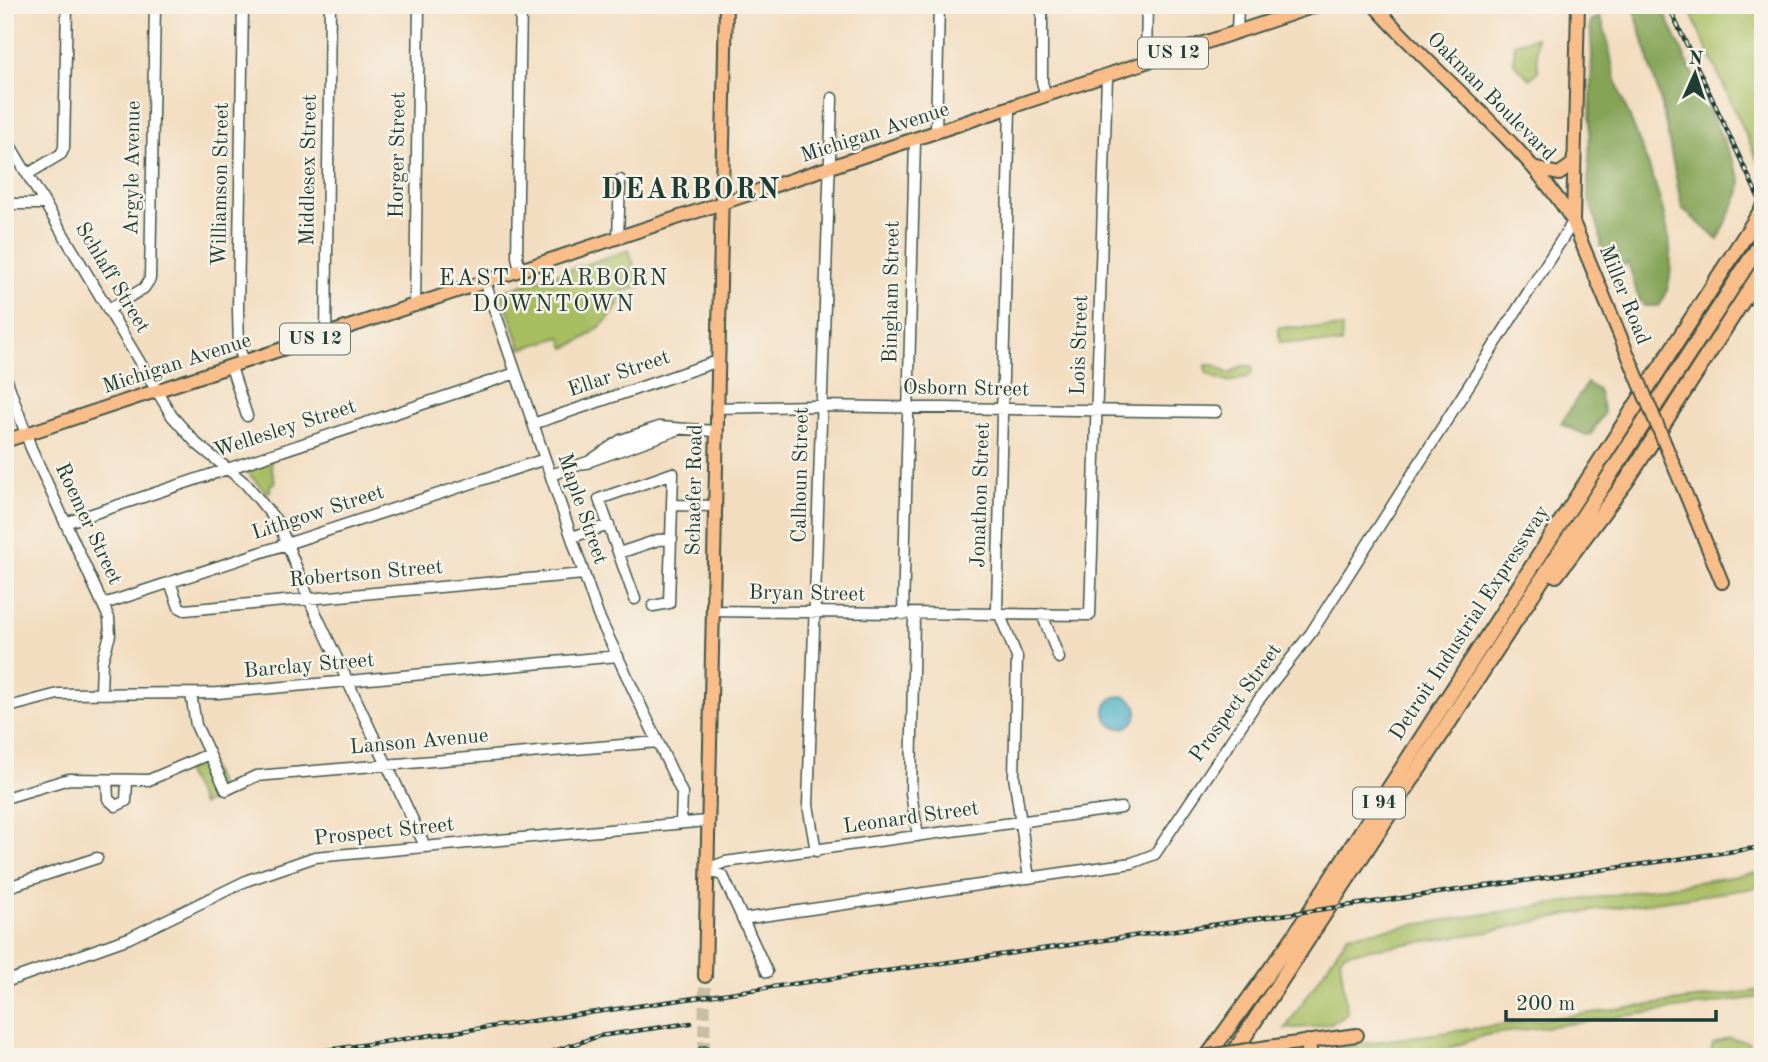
<svg xmlns="http://www.w3.org/2000/svg" width="1768" height="1062" viewBox="0 0 1768 1062" font-family="'Old Standard TT',serif">
<style>
.green{fill:#a7bd61;stroke:#637d4a;stroke-width:2}
.forest{fill:#85a457;stroke:#527046;stroke-width:2}
.water{fill:#46adc5;stroke:#32757c;stroke-width:2}
.lines{fill:none;stroke-linecap:round;stroke-linejoin:round}
.major-tunnel{stroke:#c9bda4;stroke-width:12;stroke-dasharray:12 6;stroke-linecap:butt}
.minor-casing{stroke:#3f5549;stroke-width:13}
.major-casing{stroke:#3f5549;stroke-width:16}
.highway-casing{stroke:#3f5549;stroke-width:18}
.minor{stroke:#fff;stroke-width:10}
.major{stroke:#f8bd89;stroke-width:12}
.highway{stroke:#f8bd89;stroke-width:14}
.rail-casing{stroke:#1f3d34;stroke-width:4.5}
.rail{stroke:#f7f3e8;stroke-width:2;stroke-dasharray:5;stroke-linecap:butt}
.major-bridge-casing{stroke:#3f5549;stroke-width:16;stroke-linecap:butt}
.major-bridge{stroke:#f8bd89;stroke-width:12}
.labels{text-anchor:middle;dominant-baseline:central;stroke-width:5;stroke-linejoin:round;paint-order:stroke}
.shield{fill:#f7f3e8;stroke:#60746a;stroke-width:2}
.shield-label{font-size:19px;font-weight:bold;fill:#1f3d34}
.street-label{font-size:21px;fill:#1f3d34;stroke:#f7f3e8}
.neighbourhood-label{font-size:23px;letter-spacing:2px;fill:#1f3d34;stroke:#f7f3e8}
.district-label{font-size:28px;font-weight:bold;letter-spacing:2px;fill:#1f3d34;stroke:#f7f3e8}
</style>
<rect width="100%" height="100%" fill="#f7f3e8"/>
<filter id="ink" filterUnits="userSpaceOnUse"><feTurbulence type="fractalNoise" baseFrequency=".0143" numOctaves="2"/><feDisplacementMap in="SourceGraphic" scale="14" xChannelSelector="R" yChannelSelector="G"/><feConvolveMatrix kernelMatrix="1 2 1 2 8 2 1 2 1" color-interpolation-filters="sRGB"/></filter>
<filter id="wash" filterUnits="userSpaceOnUse"><feTurbulence type="fractalNoise" baseFrequency=".00686" numOctaves="4" result="noise"/><feDisplacementMap in="SourceGraphic" scale="28" xChannelSelector="R" yChannelSelector="G"/><feGaussianBlur stdDeviation="1.57" result="paint"/><feColorMatrix in="noise" values="0 0 0 0 0 0 0 0 0 0 0 0 0 0 0 0 0 1.4 0 .05"/><feComposite in="paint" operator="in"/></filter>
<g filter="url(#wash)">
<rect width="100%" height="100%" fill="#f3ddc0"/>
<path class="green" d="M1687,5H1763V173L1761,168Z
M1536,37L1538,71L1530,79L1513,62L1515,43Z
M629,250L641,286L622,292C619,316 587,340 565,348L561,337L521,349L502,292Z
M1279,327L1342,328L1341,344L1279,342Z
M1206,365H1215L1229,374L1242,366H1252V374C1236,384 1221,384 1206,372Z
M270,459L275,483L269,485L271,490L267,493L247,472L250,466Z
M203,763L209,764L224,796L202,805L185,771Z
M1763,872V887L1570,914L1488,932L1345,953L1340,958L1347,1013C1334,1028 1304,1027 1285,1029L1348,935Z
M1763,990V997L1486,1035L1424,1057H1316L1327,1050L1388,1040Z
M1730,1038L1747,1042L1761,1057H1710L1713,1044Z"/>
<path class="forest" d="M1633,5H1661L1741,179L1740,192L1718,240L1682,208L1662,106Z
M1600,17C1609,37 1610,59 1616,80C1633,135 1697,254 1659,306H1644C1633,293 1636,278 1627,263L1617,271L1602,255L1600,232L1588,197L1592,54L1590,21Z
M1587,383L1599,391L1604,413L1591,434L1586,435L1561,424Z"/>
<path class="water" d="M1105 712a16 16 0 1 1 32 0a16 16 0 1 1-32 0Z"/>
</g>
<g filter="url(#ink)">
<g class="lines">
<path class="major-tunnel" d="M704,1053L705,976"/>
<defs>
<path id="minor" d="M243,5L238,310L239,348L244,362
M1042,5V82L1046,96
M1237,32L1238,5
M1146,62L1147,5
M1010,108L997,608L1017,657L1014,776L1029,878
M936,132L939,5
M5,137L172,416L197,444L246,484L279,524L309,599L425,846
M28,174L61,154L64,148L67,5
M5,204H45
M618,238L620,180
M520,271L517,256L521,5
M485,282L598,615L682,793L681,823
M415,306L419,5
M108,310L144,288L150,279L155,5
M326,335L330,5
M231,367L247,416
M5,375L31,448L109,618L110,635L102,662L101,693
M716,408L814,406L1216,412
M533,424L718,361
M587,463L621,440L659,427L715,431
M551,475L677,430
M674,505L714,506
M65,523L516,373
M572,537L609,525
M619,553L658,540L672,539
M170,582L179,607L185,610L584,574
M635,599L599,499L673,473L669,603L653,606
M104,604L545,459
M712,611L1090,615L1107,76
M903,614L915,140
M1042,614L1059,658
M914,615L911,793L918,836
M191,694L196,725L226,790L256,776L658,742
M5,708L58,694L218,693L618,656
M107,780L108,799L116,806L126,801L127,781
M5,798L69,779L149,780L209,754
M816,851L808,805L832,98
M707,869L725,862L1121,808
M707,869L723,876L767,972
M5,888L97,858
M742,919L1132,863L1155,854L1257,702L1311,633L1573,222
M5,982L129,938L248,880L315,857L707,821"/>
<path id="major" d="M1374,5C1439,79 1520,137 1573,221
M1578,5L1573,222L1633,367
M1537,169L1559,174L1573,164L1574,156
M5,441L1318,5
M1670,456L1722,582
M705,976L726,5
M1268,1047L1357,1035
M704,1057V1053"/>
<path id="highway" d="M1556,575L1627,480L1763,269
M1308,1042L1310,1057
M1207,1057L1291,941L1763,208
M1231,1057L1763,240"/>
</defs>
<use href="#minor" class="minor-casing"/>
<use href="#major" class="major-casing"/>
<use href="#highway" class="highway-casing"/>
<use href="#minor" class="minor"/>
<use href="#major" class="major"/>
<use href="#highway" class="highway"/>
<defs>
<path id="rail" d="M1668,5L1763,207
M277,1057L1763,847
M537,1057L599,1036L691,1023"/>
</defs>
<use href="#rail" class="rail-casing"/>
<use href="#rail" class="rail"/>
<defs>
<path id="major-bridge" d="M1633,367L1670,456
M1202,1057L1268,1047"/>
</defs>
<use href="#major-bridge" class="major-bridge-casing"/>
<use href="#major-bridge" class="major-bridge"/>
</g>
</g>
<g class="labels">
<g class="shield">
<rect x="1138" y="37.5" width="70" height="31" rx="5"/>
<rect x="280" y="323.5" width="70" height="31" rx="5"/>
<rect x="1353" y="787.5" width="52" height="31" rx="5"/>
</g>
<g class="shield-label">
<text x="1173" y="53">US 12</text>
<text x="315" y="339">US 12</text>
<text x="1379" y="803">I 94</text>
</g>
<g class="street-label">
<text transform="translate(1491 97) rotate(45)">Oakman Boulevard</text>
<text transform="translate(875 133) rotate(-18)">Michigan Avenue</text>
<text transform="translate(398 155) rotate(-89)">Horger Street</text>
<text transform="translate(133 168) rotate(-89)">Argyle Avenue</text>
<text transform="translate(309 170) rotate(-89)">Middlesex Street</text>
<text transform="translate(221 184) rotate(-89)">Williamson Street</text>
<text transform="translate(112 278) rotate(59)">Schlaff Street</text>
<text transform="translate(892 292) rotate(-89)">Bingham Street</text>
<text transform="translate(1624 295) rotate(68)">Miller Road</text>
<text transform="translate(1080 345) rotate(-88)">Lois Street</text>
<text transform="translate(177 364) rotate(-18)">Michigan Avenue</text>
<text transform="translate(619 374) rotate(-19)">Ellar Street</text>
<text transform="translate(966 389) rotate(1)">Osborn Street</text>
<text transform="translate(285 429) rotate(-18)">Wellesley Street</text>
<text transform="translate(801 475) rotate(-89)">Calhoun Street</text>
<text transform="translate(695 490) rotate(-89)">Schaefer Road</text>
<text transform="translate(981 495) rotate(-88)">Jonathon Street</text>
<text transform="translate(582 509) rotate(71)">Maple Street</text>
<text transform="translate(318 513) rotate(-18)">Lithgow Street</text>
<text transform="translate(88 524) rotate(65)">Roemer Street</text>
<text transform="translate(366 574) rotate(-5)">Robertson Street</text>
<text transform="translate(807 594) rotate(1)">Bryan Street</text>
<text transform="translate(1470 623) rotate(-57)">Detroit Industrial Expressway</text>
<text transform="translate(309 666) rotate(-5)">Barclay Street</text>
<text transform="translate(1236 703) rotate(-54)">Prospect Street</text>
<text transform="translate(419 742) rotate(-5)">Lanson Avenue</text>
<text transform="translate(911 818) rotate(-8)">Leonard Street</text>
<text transform="translate(384 832) rotate(-6)">Prospect Street</text>
</g>
<g class="neighbourhood-label">
<text x="554" y="278">EAST DEARBORN<tspan x="554" dy="26">DOWNTOWN</tspan></text>
</g>
<g class="district-label">
<text x="691" y="191">DEARBORN</text>
</g>
</g>
<rect width="1768" height="1062" fill="none" stroke="#f7f3e8" stroke-width="28"/>
<g transform="translate(1695 74) rotate(3)" stroke="#f7f3e8" stroke-width="5" paint-order="stroke">
<path d="M0-5L12 26L0 18L-12 26Z" fill="#1f3d34"/>
<text y="-10" font-size="19" font-weight="bold" text-anchor="middle" fill="#1f3d34">N</text>
</g>
<path d="M1506 1010v10h210v-10" fill="none" stroke="#1f3d34" stroke-width="3.5"/>
<text x="1516" y="1010" font-size="21" fill="#1f3d34" stroke="#f7f3e8" stroke-width="5" paint-order="stroke">200 m</text>
</svg>
